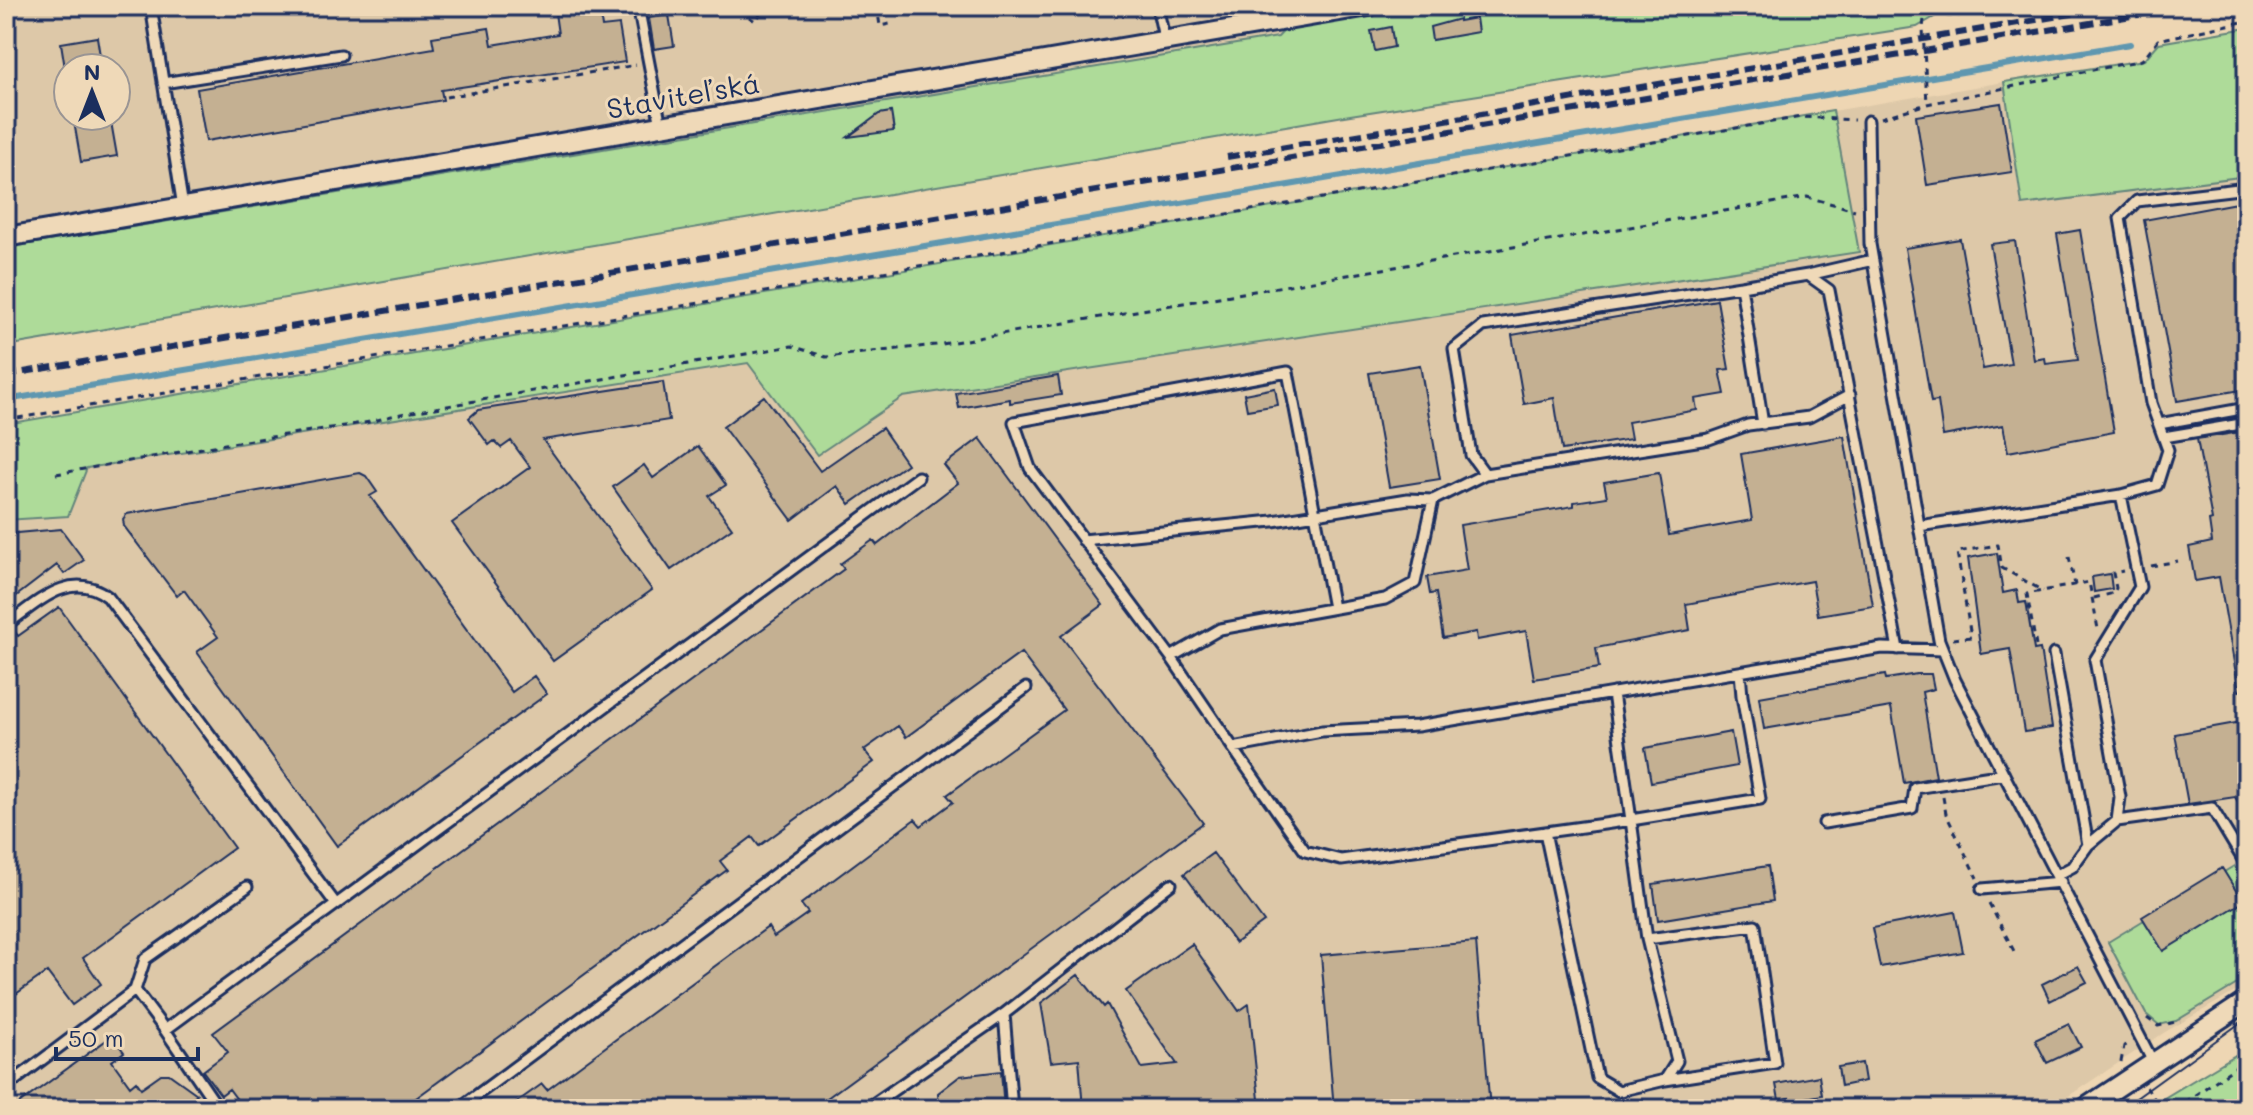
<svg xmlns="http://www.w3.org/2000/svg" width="2253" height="1115" viewBox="0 0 2253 1115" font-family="Mali,sans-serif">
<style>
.built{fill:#ddc8a8;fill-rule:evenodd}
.green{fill:#aedb99;stroke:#64857c;stroke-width:2}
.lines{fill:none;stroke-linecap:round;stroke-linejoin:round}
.stream{stroke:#5f97b0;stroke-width:6}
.building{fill:#c4b092;stroke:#1b2f5e;stroke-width:2}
.lane-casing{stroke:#1b2f5e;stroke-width:15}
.street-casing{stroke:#1b2f5e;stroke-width:24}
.path{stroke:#1b2f5e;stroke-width:3;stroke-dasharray:6 6;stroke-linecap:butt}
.lane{stroke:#efd9b8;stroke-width:9}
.street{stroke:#efd9b8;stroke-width:18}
.tram{stroke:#1b2f5e;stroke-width:2}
.rail{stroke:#1b2f5e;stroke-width:6;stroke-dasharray:12 6;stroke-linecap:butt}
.path-bridge{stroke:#1b2f5e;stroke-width:3;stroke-dasharray:6 6;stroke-linecap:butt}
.labels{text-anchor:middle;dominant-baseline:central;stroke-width:6;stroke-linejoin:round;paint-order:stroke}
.street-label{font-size:28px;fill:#1b2f5e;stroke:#efd9b8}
</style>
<rect width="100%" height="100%" fill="#eed6b3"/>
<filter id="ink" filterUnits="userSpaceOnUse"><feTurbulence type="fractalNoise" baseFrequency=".0125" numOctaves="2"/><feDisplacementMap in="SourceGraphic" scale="16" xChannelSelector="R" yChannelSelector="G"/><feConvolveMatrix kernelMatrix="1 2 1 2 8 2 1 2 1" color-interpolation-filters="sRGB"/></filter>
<g filter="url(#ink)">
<path class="built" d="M6,6H1307L1278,37L6,248ZM68,68H116V116H68Z
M2004,82L2022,204L2247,176V985L2165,1032L2049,1109H6V520L68,516L87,468L749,363L817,455L903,397L1858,252L1833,111Z"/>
<path class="green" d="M1307,6H2012L1959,15L1936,16L1917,27L1344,116L6,346V248L1278,37Z
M2247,28V176L2022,205L2004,82L2144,60L2159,43Z
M1833,111L1859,252L903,397L817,455L748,363L87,468L68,516L6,520V424Z
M2234,866L2247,886V978L2176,1021L2159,1025L2146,1014L2108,942L2144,920L2163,951L2242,902L2224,872Z
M2247,1048V1101L2232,1109H2146Z"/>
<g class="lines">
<path class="stream" d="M6,400L2130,44"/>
</g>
<path class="building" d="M554,6H599L602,27L619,25L625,62L441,90L443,100L206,141L197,89L434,48L432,37L489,28L492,45L558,34Z
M669,15L674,46L654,49L649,18Z
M1476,18L1478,32L1432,40L1430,27L1459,19V21Z
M1391,27L1394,47L1375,51L1371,31Z
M97,37L102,68H65L61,43Z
M2001,103L2012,172L1927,185L1916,116Z
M891,112L894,131L848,137L879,114Z
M73,116H110L117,156L81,162Z
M2247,201V389L2177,401L2144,220Z
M2080,230L2114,432L2008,452L2003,425L1943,436L1938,401L1931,402L1905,248L1960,239L1983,369L2011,364L1990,244L2015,241L2034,360L2045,358L2046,364L2078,360L2057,234Z
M1717,300L1729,369L1720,370L1725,394L1695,399L1697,410L1628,422L1631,439L1562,450L1554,398L1524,404L1512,335Z
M1420,365L1440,479L1389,487L1369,373Z
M1058,376L1061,395L1010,403V399L959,408L956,393Z
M663,382L669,420L543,440L652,590L553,661L452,523L530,467L511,441L501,448L494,441L489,445L469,418L478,410Z
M1275,388L1278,405L1247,410L1244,394Z
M764,396L820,471L882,428L907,464L850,504L837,486L792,520L723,427Z
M2247,431V690L2239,691L2219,577L2195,581L2189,547L2212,542L2209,521L2212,520L2197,439Z
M1844,436L1873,606L1818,615L1812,581L1686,604L1690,630L1596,648L1599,668L1534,679L1526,631L1477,640L1476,632L1443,638L1436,593L1430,594L1427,577L1467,570L1460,525L1574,506V502L1607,497L1604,482L1659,473L1669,535L1752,520L1741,454Z
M980,438L1103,605L1061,636L1203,823L812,1109H507L542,1084L547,1090L768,927L774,937L808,913L801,904L915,819L921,826L953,802L947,795L1064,710L1021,653L906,737L898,726L864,750L874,762L759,846L752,837L720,861L727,870L401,1109H266L260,1100L244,1109L229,1089L221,1095L203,1071L228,1052L213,1033L844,569L840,564L873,540L877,545L958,483L944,465Z
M698,446L726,485L709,496L732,528L671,570L613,487L644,465L653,478Z
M360,473L366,476L377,492L370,496L512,692L534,676L547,694L337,846L197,652L218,637L184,590L177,596L124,526L123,519L127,514Z
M61,529L84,560L64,574L57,565L6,604V534Z
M1997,553L2003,593L2017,590L2019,603L2026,602L2034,650L2040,649L2052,728L2024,732L2010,649L1981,654L1968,558Z
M2110,574L2112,589L2094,592L2092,577Z
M59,607L234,848L83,958L101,984L72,1005L47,972L6,1001V632L13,629L18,636Z
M1917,674H1931L1934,689L1922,692L1936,777L1904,783L1891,707L1764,729L1759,697L1885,675L1886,679Z
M2247,721V816L2235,797L2188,804L2175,734Z
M1731,732L1737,766L1651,782L1645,748Z
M1213,853L1264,922L1235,943L1184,874Z
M1768,866L1773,901L1658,920L1653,884Z
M2222,868L2243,902L2163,951L2142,917Z
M1955,912L1963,952L1880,967L1872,928Z
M1476,942L1490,1109H1334L1321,955Z
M1192,944L1239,1011L1249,1004L1260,1109H1083L1079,1059L1051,1062L1041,1003L1078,975L1104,1007L1107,1004L1142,1068L1177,1064L1126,991Z
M2078,966L2087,982L2050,1001L2042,984Z
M2069,1024L2081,1047L2047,1063L2035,1040Z
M112,1036L124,1052L112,1061L130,1086L136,1081L141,1088L161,1074H169L197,1094L187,1102L192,1109H12Z
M1862,1063L1865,1081L1841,1086L1838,1067Z
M1001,1071L1004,1109H939L938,1093L960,1076Z
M1819,1076L1822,1095L1789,1101V1098L1779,1100L1776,1084Z"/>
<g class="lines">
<defs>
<path id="lane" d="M151,6L183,207
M638,6L661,126
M1157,6L1165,42
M163,83L341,55
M1868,121L1870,244L1939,640L1955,680L2153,1062
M1873,260L1808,275L1829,290L1898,649
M1850,395L1809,417L1748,425L1709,439L1485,474L1433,500L1415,583L1385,599L1220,629L1171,657L1233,748L1322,731L1417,726L1882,648L1943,650
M1763,424L1741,286L1808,275
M2159,424L2247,408
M2164,437L2247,423
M1485,474L1471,455L1454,349L1483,326L1741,286
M1919,526L2121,495L2157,485L2168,450L2151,403L2120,218L2137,201L2247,188
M1083,540L1273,521L1408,499L1433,500
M6,625C37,603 71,568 108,597L335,903
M2054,654L2088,845L2072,867L2057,875
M1171,657L1030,468L1014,422L1288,372L1333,608
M1233,748L1305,851L1341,860L1604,824L1631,820L1613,693
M2117,821L2212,808L2247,866
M1824,823L1912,808L1915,788L2004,774
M1545,832L1597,1078L1619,1091L1665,1080L1677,1061L1647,939L1631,820L1760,799L1742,696L1740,672
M2088,845L2117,821L2120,797L2095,660L2140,587L2121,495
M1982,889L2061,882
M1647,939L1755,925L1775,1063L1665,1080
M135,990L145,959L247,887
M1004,1014L1012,1109
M6,1087L135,990L165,1030
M219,1109L165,1030L918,477
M458,1109L1026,688
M866,1109L1004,1014L1171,884"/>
<path id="street" d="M6,237L1369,6
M2084,1109L2247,1001"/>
</defs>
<use href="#lane" class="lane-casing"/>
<use href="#street" class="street-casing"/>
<path class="path" d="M877,6L880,26L895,23
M1924,6C1945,26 1986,10 2012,6
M1925,8L1923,29L1927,104
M749,17L755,21L766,6
M446,97L636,65
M1881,118L1927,104L2142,60L2158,40L2247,21
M6,420L1802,117L1854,120
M56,474L225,444L370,422L395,415L792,346L826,357L936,345L1807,197L1855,210
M2069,557L2075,585
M2151,566L2178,561
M2094,598L2114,593L2116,588L2113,573L2123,571
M1953,639L1971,637L1957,552L1998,545L2002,568L2043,591
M2036,646L2027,594L2089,582L2098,629
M1943,797L1946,814L1977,878
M1989,903L2015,953
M2147,1018L2158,1026L2180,1021
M2121,1062L2124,1046L2127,1044
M2146,1087L2156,1101L2176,1109
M2237,1109L2247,1104"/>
<use href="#lane" class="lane"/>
<use href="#street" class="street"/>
<path class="tram" d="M2121,1109L2247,1018"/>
<path class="rail" d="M1227,157L2119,6
M6,375L2191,6"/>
<path class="path-bridge" d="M2175,1109L2247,1059"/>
</g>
</g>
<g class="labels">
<g class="street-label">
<text transform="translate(683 95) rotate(-10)">Staviteľská</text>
</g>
</g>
<rect width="2253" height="1115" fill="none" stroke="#efd9b8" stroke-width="32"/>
<rect x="16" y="16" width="2221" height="1083" fill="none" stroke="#1b2f5e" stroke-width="3" filter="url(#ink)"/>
<g transform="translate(92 92)"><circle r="38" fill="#efd9b8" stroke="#9a9594" stroke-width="2"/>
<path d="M0-6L14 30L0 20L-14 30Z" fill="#1b2f5e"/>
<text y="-12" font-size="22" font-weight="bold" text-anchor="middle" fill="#1b2f5e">N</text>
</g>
<path d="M56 1047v12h142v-12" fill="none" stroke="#1b2f5e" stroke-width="4"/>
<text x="68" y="1047" font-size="24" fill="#1b2f5e" stroke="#efd9b8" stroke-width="6" paint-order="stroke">50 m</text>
</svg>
